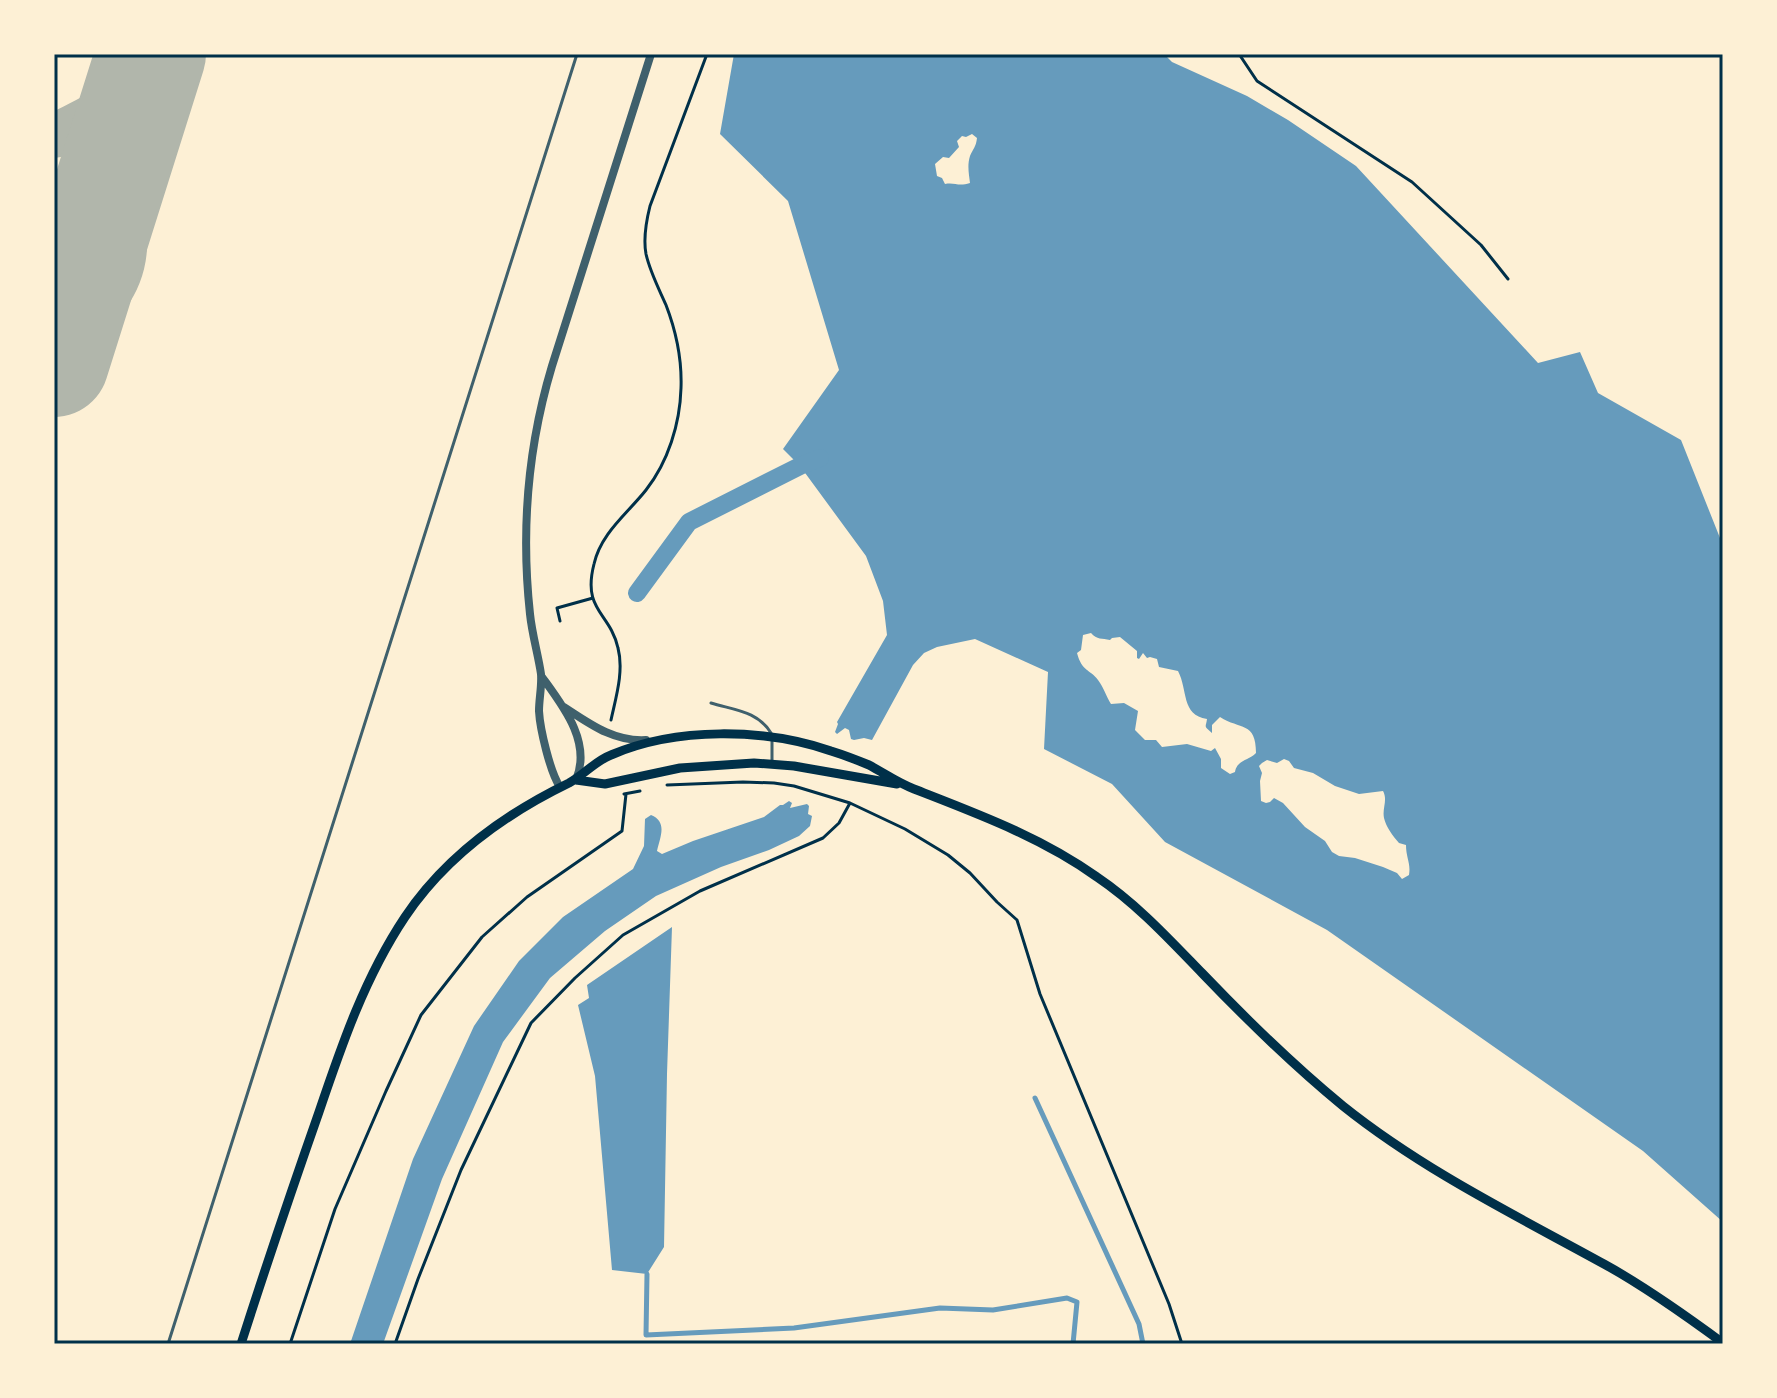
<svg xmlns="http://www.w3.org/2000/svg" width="1777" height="1398" viewBox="0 0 1777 1398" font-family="'DejaVu Sans',sans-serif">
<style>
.water{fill:#669bbc;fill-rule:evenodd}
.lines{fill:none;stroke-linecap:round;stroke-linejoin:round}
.stream{stroke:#669bbc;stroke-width:5}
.canal{stroke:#669bbc;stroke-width:18}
.taxiway{stroke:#b1b6ab;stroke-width:44}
.runway{stroke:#b1b6ab;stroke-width:110}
.path{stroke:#003049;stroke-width:3}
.service{stroke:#3f606c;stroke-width:3}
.tertiary{stroke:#3f606c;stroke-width:8}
.secondary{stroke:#003049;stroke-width:9}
.neatline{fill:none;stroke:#003049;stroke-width:3}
</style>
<rect width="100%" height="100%" fill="#fdf0d5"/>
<path class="water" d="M734,54H1164L1172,62L1247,96L1288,120L1356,166L1538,363L1580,352L1598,393L1681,440L1720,538L1723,541V1222L1643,1151L1327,930L1165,842L1112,784L1044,749L1048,672L975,639L937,647L924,653L913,665L872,740L864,738L854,740L851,739L849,730L845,728L837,734L835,732L838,724L837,722L887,635L883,601L866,556L800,466L783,449L839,370L788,201L720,134ZM972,134L977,138C976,147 973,149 970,156C967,165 969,175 970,183C958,187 955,182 945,184L942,178L937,176L935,164L943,157L949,158L959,147L957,141L962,136L966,137ZM1091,633C1097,640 1102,638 1110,640L1112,638L1120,637L1137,651V658L1139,659L1143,653L1147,658L1150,657L1157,659L1159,667L1178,671C1188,690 1181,715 1207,719C1206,728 1203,725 1212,733V725L1220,717C1240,730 1256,721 1256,753C1248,761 1237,760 1235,772L1230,774L1221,768V759L1215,748L1211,751L1187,744L1162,747L1156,740H1145L1135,730L1138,711L1124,703L1111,704C1106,696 1104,688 1098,680C1090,669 1082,672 1077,653L1081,650L1083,635ZM1284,759L1289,761L1294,768L1313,773L1335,786L1359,794L1383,791C1388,800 1382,808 1384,818C1386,827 1393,836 1399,843L1406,845C1406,858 1411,863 1409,875L1402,879L1397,873L1383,867L1355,858L1339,856L1332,852L1325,841L1305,827L1283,803L1274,798L1270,802L1266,803L1261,801L1260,781L1262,773L1259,766L1262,763L1267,760L1277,763Z
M789,801L792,803L790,808L807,804L809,806L808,814L812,816L810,826L799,836L769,850L721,867L656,896L605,931L550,978L503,1042L442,1179L383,1344H350L413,1159L474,1026L519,961L563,917L633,869L644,846L645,819L651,815C668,822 660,837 657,851L662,854L693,841L764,817L780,805H783Z
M672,927L667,1074L664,1247L647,1274L612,1270L595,1076L578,1005L589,998L587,985Z"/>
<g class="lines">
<path class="stream" d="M1035,1098L1139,1324L1143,1344
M647,1274L646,1335L794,1328L940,1308L993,1310L1067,1298L1077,1302L1073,1344"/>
<path class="canal" d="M637,593L689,522L800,466L820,458"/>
<path class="taxiway" d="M54,136C74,125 98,116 116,101C131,88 141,71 151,55
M54,332C98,322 128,280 125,235C124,219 117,203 117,186C117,168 123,149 126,131"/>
<path class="runway" d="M54,362L151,54"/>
<path class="path" d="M1239,54L1257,81L1412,182L1481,245L1508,279
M560,621L557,608L593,598
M611,720C616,697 624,671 618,648C610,612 582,611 594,564C601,533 627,514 646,490C668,462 680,424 681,388C682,360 676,331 666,305C659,289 650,272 646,254C643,238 646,222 650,206L707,54
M667,785L743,782L774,783L794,786L850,803L905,829L948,855L970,873L997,902L1017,920L1040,994L1169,1304L1182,1344
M624,794L640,791
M290,1344L335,1209L386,1091L421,1015L482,937L527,897L622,831L626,794
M395,1344L418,1279L461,1170L531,1023L575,978L623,935L700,891L823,838L839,823L850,803"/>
<path class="service" d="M149,54L151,55
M711,703C734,710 758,711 771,733
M772,761V740
M168,1344L577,54"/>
<path class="tertiary" d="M542,677C563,706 592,742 576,780
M564,707C590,724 614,742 646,740
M560,787C550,772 540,729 539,711C539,699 542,686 541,674C538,654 532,634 530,614C521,531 528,446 552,366L651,54"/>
<path class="secondary" d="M576,780L605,784L680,768L754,763L794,766L897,784
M241,1344C266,1266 292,1189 319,1112C342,1044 365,977 405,917C446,856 505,814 569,783C584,775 595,761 611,755C676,727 764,728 831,751C844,755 857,760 869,765C884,773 898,783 914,789C978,814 1041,837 1097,877C1137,904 1169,939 1202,973C1247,1020 1293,1065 1343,1106C1423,1170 1515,1215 1604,1264C1646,1287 1685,1315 1723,1343"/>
</g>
<rect width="1777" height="1398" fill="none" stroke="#fdf0d5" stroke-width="112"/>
<rect x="56" y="56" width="1665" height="1286" class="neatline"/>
</svg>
